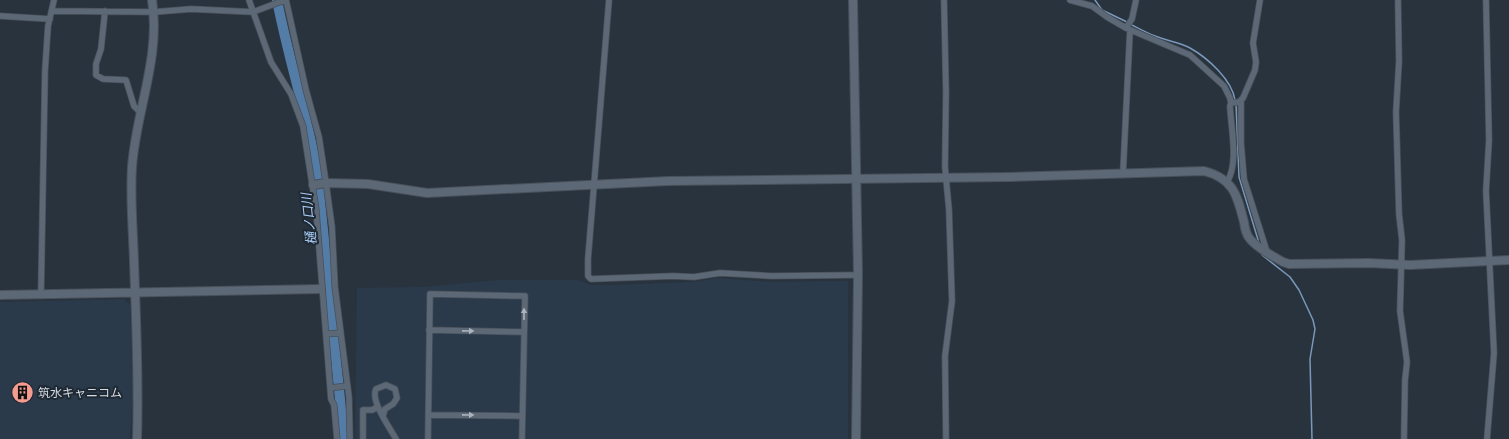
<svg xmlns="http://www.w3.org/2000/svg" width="1509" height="439" viewBox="0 0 1509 439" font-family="Karla,'Noto Sans JP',sans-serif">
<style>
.built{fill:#2b3a4b}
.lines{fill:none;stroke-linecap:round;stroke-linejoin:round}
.stream{stroke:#7a98b9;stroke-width:1.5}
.river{stroke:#537ca7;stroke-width:10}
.street-casing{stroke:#48505a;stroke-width:7}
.secondary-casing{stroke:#48505a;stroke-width:10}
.street{stroke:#5c6875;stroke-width:5.5}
.secondary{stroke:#5c6875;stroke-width:8}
.oneway{fill:#abb3bc}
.labels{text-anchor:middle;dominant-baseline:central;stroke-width:4;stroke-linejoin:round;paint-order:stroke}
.poi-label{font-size:12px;fill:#d5dbe3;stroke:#1f2934;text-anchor:start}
.water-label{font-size:13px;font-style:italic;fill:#aacef5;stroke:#1f2934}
</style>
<rect width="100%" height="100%" fill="#28333e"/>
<path class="built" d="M718,278L770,282L848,281V439H355L357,288L423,287L499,280H577L591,285H613L696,282Z
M124,299L130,305L133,386L130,439H0V302Z"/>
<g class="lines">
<path class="stream" d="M1095,0L1102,10L1127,22
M1130,24C1138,28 1147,33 1155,36C1167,41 1179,42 1190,48C1208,58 1232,80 1235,100
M1236,104L1239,177L1259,243
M1262,255L1290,277L1299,290L1313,320L1315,329L1310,359L1312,439"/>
<path class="river" d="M277,0C288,57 306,112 317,170L344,439"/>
<defs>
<path id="street" d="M249,0L271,62L291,94L303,126L316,209L331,399L334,405L337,439
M286,0L306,90L319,137L326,183L332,227L335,287L349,397L350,439
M609,0L588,259V276L591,279L673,276L694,277L720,273L771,276L858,275
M944,0L946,92L945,167L949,210L952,301L945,356L946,439
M1070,0L1092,6L1107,17L1126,28L1190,55L1224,86L1230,98L1231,103
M1398,0L1399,61L1396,112L1399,214L1402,240L1400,311L1407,362L1405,380L1404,439
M1486,0L1489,140L1486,191L1494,353L1487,439
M53,11L154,12L191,9L253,12L285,0
M105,11L101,49L96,64V75L103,79L126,80L134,106L140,112
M0,16L50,19
M1126,28L1132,19L1136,0
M1241,101V143L1244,179L1267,252
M1123,173L1130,30
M1227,182C1239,163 1231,129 1230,106L1231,103L1239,102L1243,98L1255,70L1256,62L1253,43L1260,0
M41,294L45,71L48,26L54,0
M429,330L524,332
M326,334L340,333
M330,388L346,386
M429,415L522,416
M383,416L385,409L393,404L397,398L395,389L386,385L376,389C370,401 390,428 396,439
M363,439V410H372L378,407
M428,439L430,294L525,296L522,439"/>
<path id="secondary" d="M853,0L858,275L856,439
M313,185L326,183L368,184L427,193L668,181L1010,177L1204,171C1234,179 1237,195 1244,222C1245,229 1246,235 1250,239C1258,249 1273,256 1283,262L1289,264L1369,263L1410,265L1509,260
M0,295L321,289
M137,439C139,379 136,320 134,261C133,230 130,198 132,167C136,111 161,57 152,0"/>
</defs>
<use href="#street" class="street-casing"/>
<use href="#secondary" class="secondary-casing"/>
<use href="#street" class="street"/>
<use href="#secondary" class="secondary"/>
</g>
<defs><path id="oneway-solid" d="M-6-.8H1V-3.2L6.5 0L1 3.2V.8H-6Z"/></defs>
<g class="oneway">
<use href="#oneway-solid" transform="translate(524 314) rotate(-90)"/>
<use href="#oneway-solid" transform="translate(468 331) rotate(1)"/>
<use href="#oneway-solid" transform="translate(468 415) rotate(1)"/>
</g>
<defs>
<symbol id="building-disc" viewBox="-11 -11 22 22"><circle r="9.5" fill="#f59c91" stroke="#1f2934"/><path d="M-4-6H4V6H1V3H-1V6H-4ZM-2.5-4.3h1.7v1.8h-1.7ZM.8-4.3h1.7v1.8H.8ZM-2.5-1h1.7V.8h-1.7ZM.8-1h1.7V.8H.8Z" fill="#111"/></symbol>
</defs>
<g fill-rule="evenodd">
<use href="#building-disc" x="10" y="380" width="25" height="25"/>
</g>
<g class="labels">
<g class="poi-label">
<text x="38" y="393">筑水キャニコム</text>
</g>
<g class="water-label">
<text transform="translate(309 219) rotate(-96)">樋ノ口川</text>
</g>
</g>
</svg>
